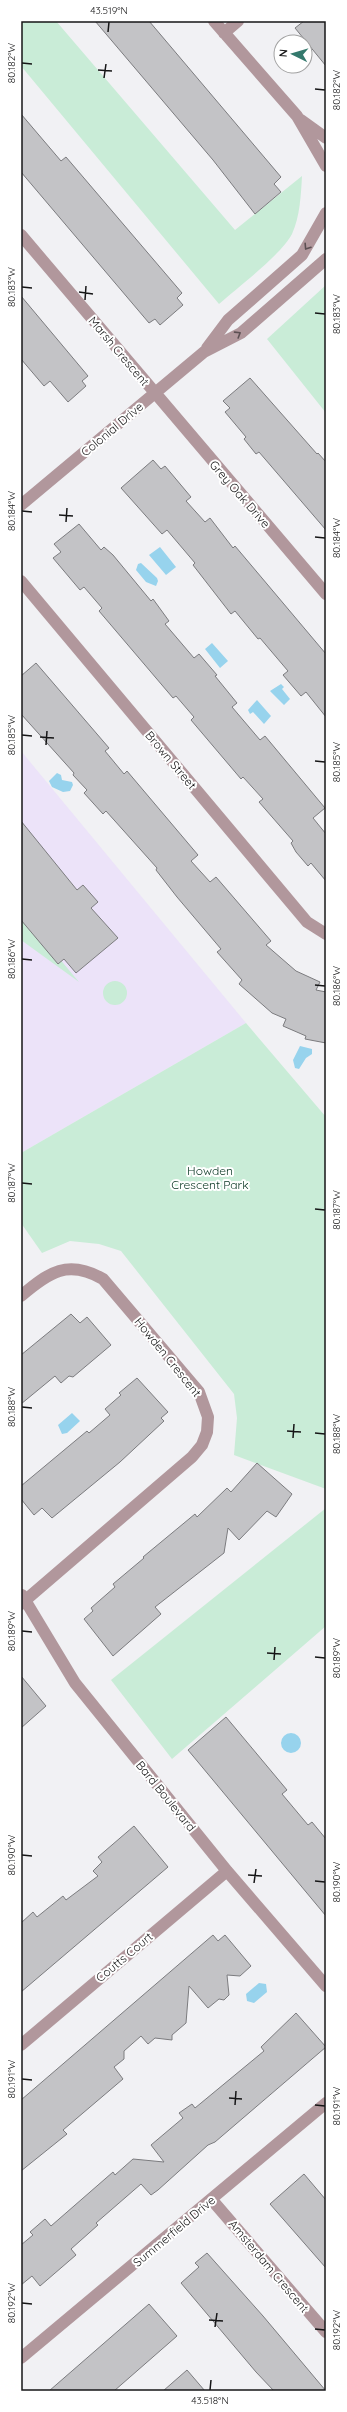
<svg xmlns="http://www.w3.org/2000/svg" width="347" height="2412" viewBox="0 0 347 2412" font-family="Quicksand,sans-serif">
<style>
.education{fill:#ece3f9}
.green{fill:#c9ecd7}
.water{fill:#97d3ed}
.building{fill:#c3c3c6;stroke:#7c7c7f}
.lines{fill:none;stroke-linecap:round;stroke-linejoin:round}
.street{stroke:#b1979c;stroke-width:12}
.oneway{stroke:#5c5053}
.ticks{fill:none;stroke:#161617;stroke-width:1.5}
.labels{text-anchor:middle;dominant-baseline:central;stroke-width:4;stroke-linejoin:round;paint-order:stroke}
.street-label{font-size:12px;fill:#161617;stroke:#fff}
.park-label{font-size:12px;fill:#04321e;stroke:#fff}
.neatline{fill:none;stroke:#161617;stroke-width:1.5}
.ticks-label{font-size:10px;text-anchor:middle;fill:#161617}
</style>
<rect width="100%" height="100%" fill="#f1f1f4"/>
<path class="education" d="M21,751L246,1023L21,1153Z"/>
<path class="green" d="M21,21H56L235,230L302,176C301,194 300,217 292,234C281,255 238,287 219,304L21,66Z
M326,285V413L267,339Z
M21,913L79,982L21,940Z
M103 993a12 12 0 1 1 24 0a12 12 0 1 1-24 0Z
M246,1023L326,1117V1489L234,1455L237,1418L234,1394L121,1251L99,1244L70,1241L42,1253L21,1223V1153Z
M326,1508V1626L172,1759L111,1680Z"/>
<path class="water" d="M160,547L176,567L166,575L149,555Z
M141,563L157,578L158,581L156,586L146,582L136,570L138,564Z
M212,643L228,661L220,668L205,649Z
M281,684L284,687L282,689L290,699L284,705L270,691Z
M257,700L271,716L264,724L253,712L250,714L248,710Z
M57,773L61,775L62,780L72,782L73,785L70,791L63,792L52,787L49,781Z
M300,1046L312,1049V1054L306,1058L299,1069L295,1068L293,1060Z
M72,1413L80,1421L67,1433L62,1434L58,1425Z
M281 1743a10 10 0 1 1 20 0a10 10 0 1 1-20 0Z
M259,1983L266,1984L267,1992L254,2003L247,2001L246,1994Z"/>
<path class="building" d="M95,21H149L281,177L274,184L281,192L255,214L213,160Z
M304,21H326V66L295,28Z
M21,114L61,161L66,157L182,293L177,298L183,305L160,325L155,319L149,323L21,172Z
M21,296L88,376L82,381L86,386L68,402L50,381L44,386L21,359Z
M250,378L317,454L318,453L326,462V530L259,452L256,454L244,439L246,437L225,412L230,408L223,401Z
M153,460L161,469L165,466L191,497L186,501L205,522L210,518L233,548L235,546L326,654V717L306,692L301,696L283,675L288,671L260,638L258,639L235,611L231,614L193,565L195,563L167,530L162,534L121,488Z
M79,524L101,550L104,547L113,555L151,601L153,599L169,621L165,624L194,658L199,654L217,675L215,676L237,703L232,707L260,740L265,736L325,808L313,818L326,834V881L311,863L308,866L296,852L291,843L293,841L259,802L263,799L243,777L241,779L230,766L191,720L194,717L176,696L173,698L99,611L102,608L84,587L80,590L53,558L61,552L54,544Z
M36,663L109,748L105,751L124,774L127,771L198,855L191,861L210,882L216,877L271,941L266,945L296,971L320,982L316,990L326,992V1043L305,1039L306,1036L283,1026L286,1019L272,1013L239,984L242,980L217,952L221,949L177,897L156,870L157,868L106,811L103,814L84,793L87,790L73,775L74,773L21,714V676Z
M21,821L77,890L83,885L98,902L91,908L118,938L76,973L64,959L58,964L21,920Z
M71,1314L80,1323L87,1317L111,1345L73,1377L69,1376L61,1383L55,1376L21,1404V1355Z
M137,1378L168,1412L161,1418L164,1421L120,1462L52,1518L42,1508L34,1515L21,1499V1486L87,1431L89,1433L110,1415L105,1409L121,1395L119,1393Z
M257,1463L292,1494L283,1507L276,1517L267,1511L239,1540L228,1528L224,1553L155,1607L161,1614L113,1656L84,1619L93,1611L91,1608L115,1587L113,1584L144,1558L143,1557L195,1514L197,1517L227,1488L231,1492Z
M21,1676L46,1706L21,1728Z
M226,1717L287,1790L282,1794L308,1825L312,1822L326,1839V1916L188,1750Z
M134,1826L168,1867L21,1992V1923L33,1912L37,1917L63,1896L66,1900L98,1876L93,1871L102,1862L98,1857Z
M213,1935L218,1941L225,1935L251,1966L240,1976L227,1975L229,1995L224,2000L219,1999L208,2008L189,1986L186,2023L172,2035V2040L155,2038L148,2044L141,2036L124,2051V2059L114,2067L123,2079L63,2130L67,2134L21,2171V2100Z
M296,2013L326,2047L215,2142L208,2145L158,2190L151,2195L141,2184L96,2223L98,2225L71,2249L76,2255L40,2286L32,2276L21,2285V2245L33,2235L30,2232L45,2219L51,2226L113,2172L115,2175L133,2159L164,2162L151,2145L183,2118L179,2113L192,2104L195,2108L264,2051L261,2047Z
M304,2174L326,2200V2268L270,2204Z
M207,2253L263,2316L326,2391H274L256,2372L181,2283L199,2267L195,2263Z
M149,2304L177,2336L114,2391H49Z
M187,2370L205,2391H163Z"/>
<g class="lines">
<path class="street" d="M214,21L297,116L326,166
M224,33L238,21
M301,120L326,138
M21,235L326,594
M207,348L228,320L302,255L326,213
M21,505L204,352L241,333L326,259
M21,581L307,922L326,934
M21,1296C49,1272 68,1259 103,1279L199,1392L208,1417L207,1432L202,1445L192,1457L21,1604
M22,1595L75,1683L227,1871L326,1986
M21,2045L227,1871
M212,2200L326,2332
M21,2358L326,2103"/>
</g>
<defs><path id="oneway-chevron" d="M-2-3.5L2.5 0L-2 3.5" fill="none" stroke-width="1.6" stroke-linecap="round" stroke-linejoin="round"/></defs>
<g class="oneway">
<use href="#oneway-chevron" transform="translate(307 247) rotate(123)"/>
<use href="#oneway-chevron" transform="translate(238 334) rotate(-32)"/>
</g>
<path class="ticks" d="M108,32L109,22M22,63L32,64M98,70L112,71M104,78L106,64M315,89L325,90M22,287L32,288M79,292L93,294M85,300L86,286M315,313L325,314M22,511L32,512M59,515L73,516M66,522L67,508M315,537L325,538M22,735L32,736M40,737L54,738M46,745L47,731M315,761L325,762M22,959L32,960M315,985L325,986M22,1183L32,1184M315,1209L325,1210M22,1407L32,1408M287,1431L301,1432M315,1433L325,1434M293,1438L294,1424M22,1631L32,1632M267,1653L281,1654M315,1657L325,1658M274,1660L275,1647M22,1855L32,1856M248,1875L262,1876M315,1881L325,1882M254,1883L256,1869M22,2079L32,2080M229,2098L242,2099M235,2105L236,2091M315,2105L325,2106M22,2303L32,2304M209,2320L223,2321M215,2327L217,2313M315,2329L325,2330M210,2390L211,2380"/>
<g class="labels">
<g class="street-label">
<text transform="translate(119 351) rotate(50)">Marsh Crescent</text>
<text transform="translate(112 429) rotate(-40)">Colonial Drive</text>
<text transform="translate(240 494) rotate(49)">Grey Oak Drive</text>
<text transform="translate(171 760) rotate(50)">Brown Street</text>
<text transform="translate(168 1357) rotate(51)">Howden Crescent</text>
<text transform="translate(166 1796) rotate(51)">Bard Boulevard</text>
<text transform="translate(124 1957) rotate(-40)">Coutts Court</text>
<text transform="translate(174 2231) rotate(-40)">Summerfield Drive</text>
<text transform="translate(269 2266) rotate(50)">Amsterdam Crescent</text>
</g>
<g class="park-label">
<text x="210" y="1170">Howden<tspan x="210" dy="14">Crescent Park</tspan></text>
</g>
</g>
<rect width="347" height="2412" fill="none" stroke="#ffffff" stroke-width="44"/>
<g transform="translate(293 54) rotate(275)"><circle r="19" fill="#ffffff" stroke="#a2a2a2"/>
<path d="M0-3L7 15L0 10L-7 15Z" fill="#34796d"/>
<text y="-6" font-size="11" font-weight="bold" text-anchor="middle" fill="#161617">N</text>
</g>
<rect x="22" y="22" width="303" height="2368" class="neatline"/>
<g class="ticks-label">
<text x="109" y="14">43.519°N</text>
<text transform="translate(11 63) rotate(-90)" y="4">80.182°W</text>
<text transform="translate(336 90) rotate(-90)" y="4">80.182°W</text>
<text transform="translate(11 287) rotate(-90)" y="4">80.183°W</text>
<text transform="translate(336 314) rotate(-90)" y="4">80.183°W</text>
<text transform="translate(11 511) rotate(-90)" y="4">80.184°W</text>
<text transform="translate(336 538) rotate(-90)" y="4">80.184°W</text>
<text transform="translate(11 735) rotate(-90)" y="4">80.185°W</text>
<text transform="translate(336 762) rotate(-90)" y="4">80.185°W</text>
<text transform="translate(11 959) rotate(-90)" y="4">80.186°W</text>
<text transform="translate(336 986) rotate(-90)" y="4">80.186°W</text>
<text transform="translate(11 1183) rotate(-90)" y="4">80.187°W</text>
<text transform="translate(336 1210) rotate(-90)" y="4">80.187°W</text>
<text transform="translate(11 1407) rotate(-90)" y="4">80.188°W</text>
<text transform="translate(336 1434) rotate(-90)" y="4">80.188°W</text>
<text transform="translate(11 1631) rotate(-90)" y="4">80.189°W</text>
<text transform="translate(336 1658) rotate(-90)" y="4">80.189°W</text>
<text transform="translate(11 1855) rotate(-90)" y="4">80.190°W</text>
<text transform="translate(336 1882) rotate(-90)" y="4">80.190°W</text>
<text transform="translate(11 2079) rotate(-90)" y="4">80.191°W</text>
<text transform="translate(336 2106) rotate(-90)" y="4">80.191°W</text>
<text transform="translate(11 2303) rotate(-90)" y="4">80.192°W</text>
<text transform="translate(336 2330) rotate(-90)" y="4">80.192°W</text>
<text x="210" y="2404">43.518°N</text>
</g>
</svg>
